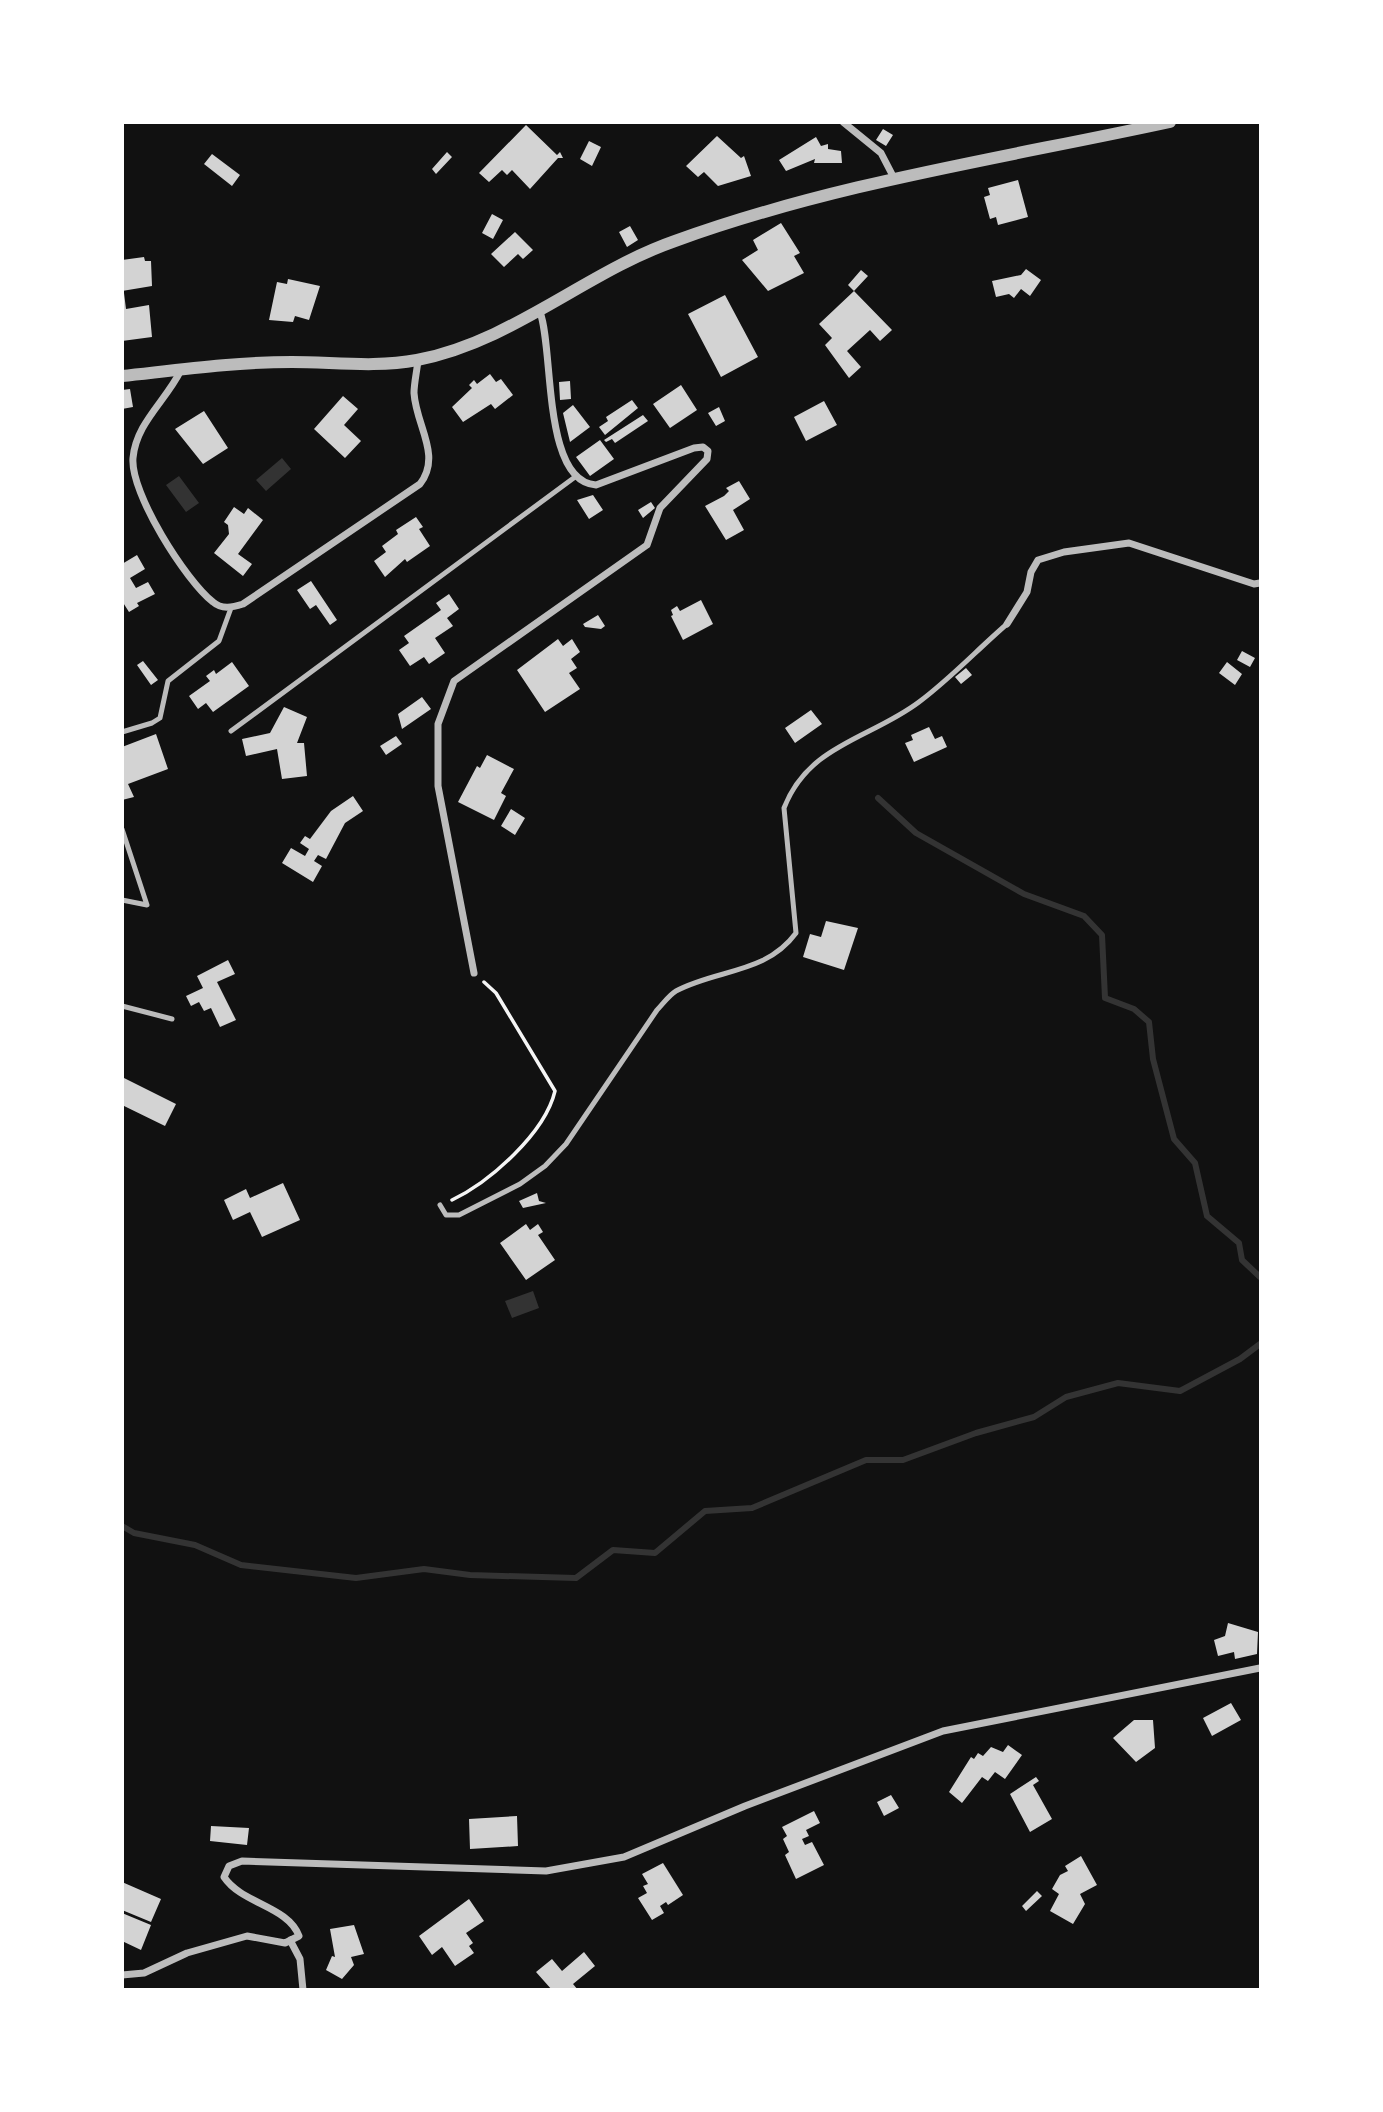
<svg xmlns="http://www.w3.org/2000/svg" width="1383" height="2112" viewBox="0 0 1383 2112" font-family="'IBM Plex Sans',sans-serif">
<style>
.water{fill:#333}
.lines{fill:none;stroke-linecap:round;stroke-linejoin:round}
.stream{stroke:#333;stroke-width:6}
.building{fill:#d3d3d3}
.path{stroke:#f5f5f5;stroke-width:3.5}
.service{stroke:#bcbcbc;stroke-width:5}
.minor{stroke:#bcbcbc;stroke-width:7}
.tertiary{stroke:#bcbcbc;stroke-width:12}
</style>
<rect width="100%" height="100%" fill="#111"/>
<path class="water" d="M282,458L291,469L266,491L256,480Z
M179,476L199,503L186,512L166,485Z
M533,1291L539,1308L512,1318L505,1301Z"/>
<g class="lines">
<path class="stream" d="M878,798L916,833L1024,894L1084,916L1102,935L1105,998L1134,1009L1149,1022L1153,1059L1174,1139L1195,1163L1207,1216L1239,1243L1242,1260L1260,1277
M122,1526L134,1533L195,1545L241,1565L356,1578L424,1569L470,1575L576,1578L613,1550L655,1553L705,1511L752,1508L866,1460H903L976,1433L1034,1417L1066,1397L1118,1383L1180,1391L1240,1359L1260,1344"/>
</g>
<path class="building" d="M526,125L557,155L560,152L563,158H558L530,189L512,170L507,175L502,170L489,182L479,173Z
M883,129L893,135L886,146L876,140Z
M717,136L741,158L744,156L751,176L718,186L704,172L698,177L686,166Z
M816,137L821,146L828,144V149L841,151L842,163H814L815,159L786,171L779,160Z
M589,141L601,147L592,166L580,159Z
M447,152L452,157L436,174L432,169Z
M212,154L240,175L232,186L204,164Z
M1018,180L1028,217L998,225L996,217L990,219L984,197L990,195L988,188Z
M492,214L503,220L493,239L482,233Z
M781,223L800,253L794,256L804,273L768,291L742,260L758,250L753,240Z
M630,226L638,240L627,247L619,232Z
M515,232L533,250L523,259L518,254L504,267L491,254Z
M144,257L145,261H151L152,286L122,291V260Z
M1026,269L1041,280L1030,296L1021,289L1014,298L1009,294L996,297L992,281L1021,275Z
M861,270L868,276L854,291L848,285Z
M288,279L320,286L309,320L295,316L293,322L269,320L277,282L287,284Z
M854,291L892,330L880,341L870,330L847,351L861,367L849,378L825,345L832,338L819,324Z
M124,293L126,309L149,305L152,337L122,341Z
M725,295L758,357L721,377L688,314Z
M490,374L496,382L501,379L513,395L495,409L491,404L463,422L452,407L472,388L469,385L474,380L477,384Z
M570,381L571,399L560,400L559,382Z
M681,385L697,410L670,428L653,404Z
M130,389L133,407L122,409V390Z
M343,396L358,409L344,425L361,441L345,458L314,429Z
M632,400L638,408L605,435L599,427L608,421L606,417Z
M824,401L837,425L806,441L794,417Z
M573,405L590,427L570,442L563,413Z
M719,407L725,421L716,426L708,413Z
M204,411L228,448L203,464L175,429Z
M643,415L648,421L615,443L612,439L606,442L604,440Z
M600,440L614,459L590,476L576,457Z
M739,481L750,499L733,510L744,530L726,540L705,506L724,496L729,491L726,488Z
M593,495L603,510L589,519L577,500Z
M651,502L655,508L643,518L638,510Z
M234,507L244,514L248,508L263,520L238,554L252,564L243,576L214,553L229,534L228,525L224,522Z
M416,517L423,527L419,529L430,546L407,562L405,559L385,577L374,561L386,552L382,546L398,534L396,530Z
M137,555L145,569L130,578L136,588L148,582L155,594L137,603L139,606L129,612L122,601V564Z
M311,581L337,620L330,625L316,605L310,609L297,590Z
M449,594L459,609L447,618L453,626L435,638L445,653L429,664L424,657L410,666L399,650L409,643L404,636L441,610L436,603Z
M701,600L713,624L683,640L671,616L673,615L671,610L677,606L680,611Z
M598,615L605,626L601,629L585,627L583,624Z
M558,639L563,646L572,639L580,652L571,659L577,668L569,673L580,689L545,712L517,670Z
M1242,651L1255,658L1250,667L1237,660Z
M143,661L158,680L151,685L137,665Z
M232,662L249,686L213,712L206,703L198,709L189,696L210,681L206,676L214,670L216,674Z
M1227,662L1242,674L1235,685L1219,673Z
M966,668L972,675L961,684L955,677Z
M422,697L431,709L402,729L398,714Z
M284,707L307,717L297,743H304L307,776L282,779L277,749L246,756L242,739L270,733Z
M811,710L822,724L795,743L785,728Z
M929,727L935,739L942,736L947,747L914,762L905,743L913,740L911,735Z
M156,734L168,769L128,784L134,797L122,800V747Z
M396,736L402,744L386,755L380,746Z
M487,755L514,769L501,793L506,796L494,820L458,802L477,766L480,768Z
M353,796L363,811L345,823L326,859L318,855L314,861L322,866L313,882L282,863L291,848L305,856L309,849L300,843L305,836L310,839L331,811Z
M511,809L525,818L515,835L501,826Z
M826,921L858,928L844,970L803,957L810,934L821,937Z
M228,960L235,974L217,982L236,1020L220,1027L211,1008L204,1011L199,1002L191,1006L186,996L203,988L197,976Z
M122,1077L176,1104L165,1126L122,1105Z
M283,1183L300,1220L262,1237L250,1212L233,1220L224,1200L246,1189L250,1198Z
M537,1193L539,1201L546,1203L523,1208L519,1201Z
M526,1224L530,1230L538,1224L543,1232L538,1235L555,1260L526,1280L500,1243Z
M1228,1623L1258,1632L1257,1654L1235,1659L1234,1652L1218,1656L1214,1640L1225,1636Z
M1231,1703L1241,1720L1212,1736L1203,1718Z
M1134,1720H1153L1155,1748L1136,1762L1113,1738Z
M1008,1745L1022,1755L1005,1779L995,1772L988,1781L982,1777L962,1803L949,1792L971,1757L974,1759L978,1753L983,1756L991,1747L1003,1752Z
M1036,1777L1039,1781L1033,1785L1052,1819L1030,1832L1010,1794Z
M891,1795L899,1808L884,1816L877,1802Z
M814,1811L820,1823L806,1830L809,1836L802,1839L805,1845L812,1842L824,1865L796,1879L785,1855L789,1852L783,1839L787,1836L782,1827Z
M517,1816L518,1846L470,1849L469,1819Z
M211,1826L249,1828L247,1845L210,1841Z
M1081,1856L1097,1885L1080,1894L1085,1904L1073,1924L1050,1911L1059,1894L1052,1889L1060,1875L1068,1871L1065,1866Z
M663,1863L683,1895L668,1905L666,1902L660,1906L664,1913L652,1920L638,1898L647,1893L643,1886L648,1884L642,1874Z
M122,1882L161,1899L151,1922L122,1910Z
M1037,1891L1042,1896L1026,1911L1022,1906Z
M469,1899L484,1921L466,1933L473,1943L469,1946L474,1953L455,1966L442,1947L432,1955L419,1936Z
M122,1913L151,1925L141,1950L122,1941Z
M354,1925L364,1954L351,1957L354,1965L342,1979L326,1970L332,1956L335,1957L330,1929Z
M584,1952L595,1966L573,1984L578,1990H552L536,1972L552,1959L562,1971Z"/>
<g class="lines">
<path class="path" d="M452,1200C490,1182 545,1133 555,1091L496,993L484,982"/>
<path class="service" d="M231,731L575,477
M122,732L152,723L160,718L168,681L219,641L231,608
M122,829L147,905L122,900
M122,1006L172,1019
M440,1205L446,1215H459L520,1184L545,1166L566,1144L657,1010C663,1004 669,995 676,991C717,969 766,974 796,933L784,808C809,744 870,739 919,702C950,679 978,649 1007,624"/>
<path class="minor" d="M843,122L881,153L895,180
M181,370C166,401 136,423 133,458C130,493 186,581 213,602C222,610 233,607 243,604L420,484C442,455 416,426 414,393C414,383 417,371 418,360
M1007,624L1027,592L1031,572L1038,560L1064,552L1129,543L1254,584L1260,583
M474,973L438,786V724L454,681L647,545L660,508L707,459L708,451L703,447L694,448L596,485C542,482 554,349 540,312
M290,1940L300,1959L303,1990
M122,1975L144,1973L187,1953L247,1936L285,1943L299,1936C288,1906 242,1904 224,1877L229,1866L242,1861L546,1871L624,1857L745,1806L943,1731L1260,1668"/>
<path class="tertiary" d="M122,376C178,370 235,362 292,362C333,362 376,368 417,360C512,342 586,272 675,241C834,183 1004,158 1170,122"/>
</g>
<rect width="1383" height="2112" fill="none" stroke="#ffffff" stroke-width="248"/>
</svg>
